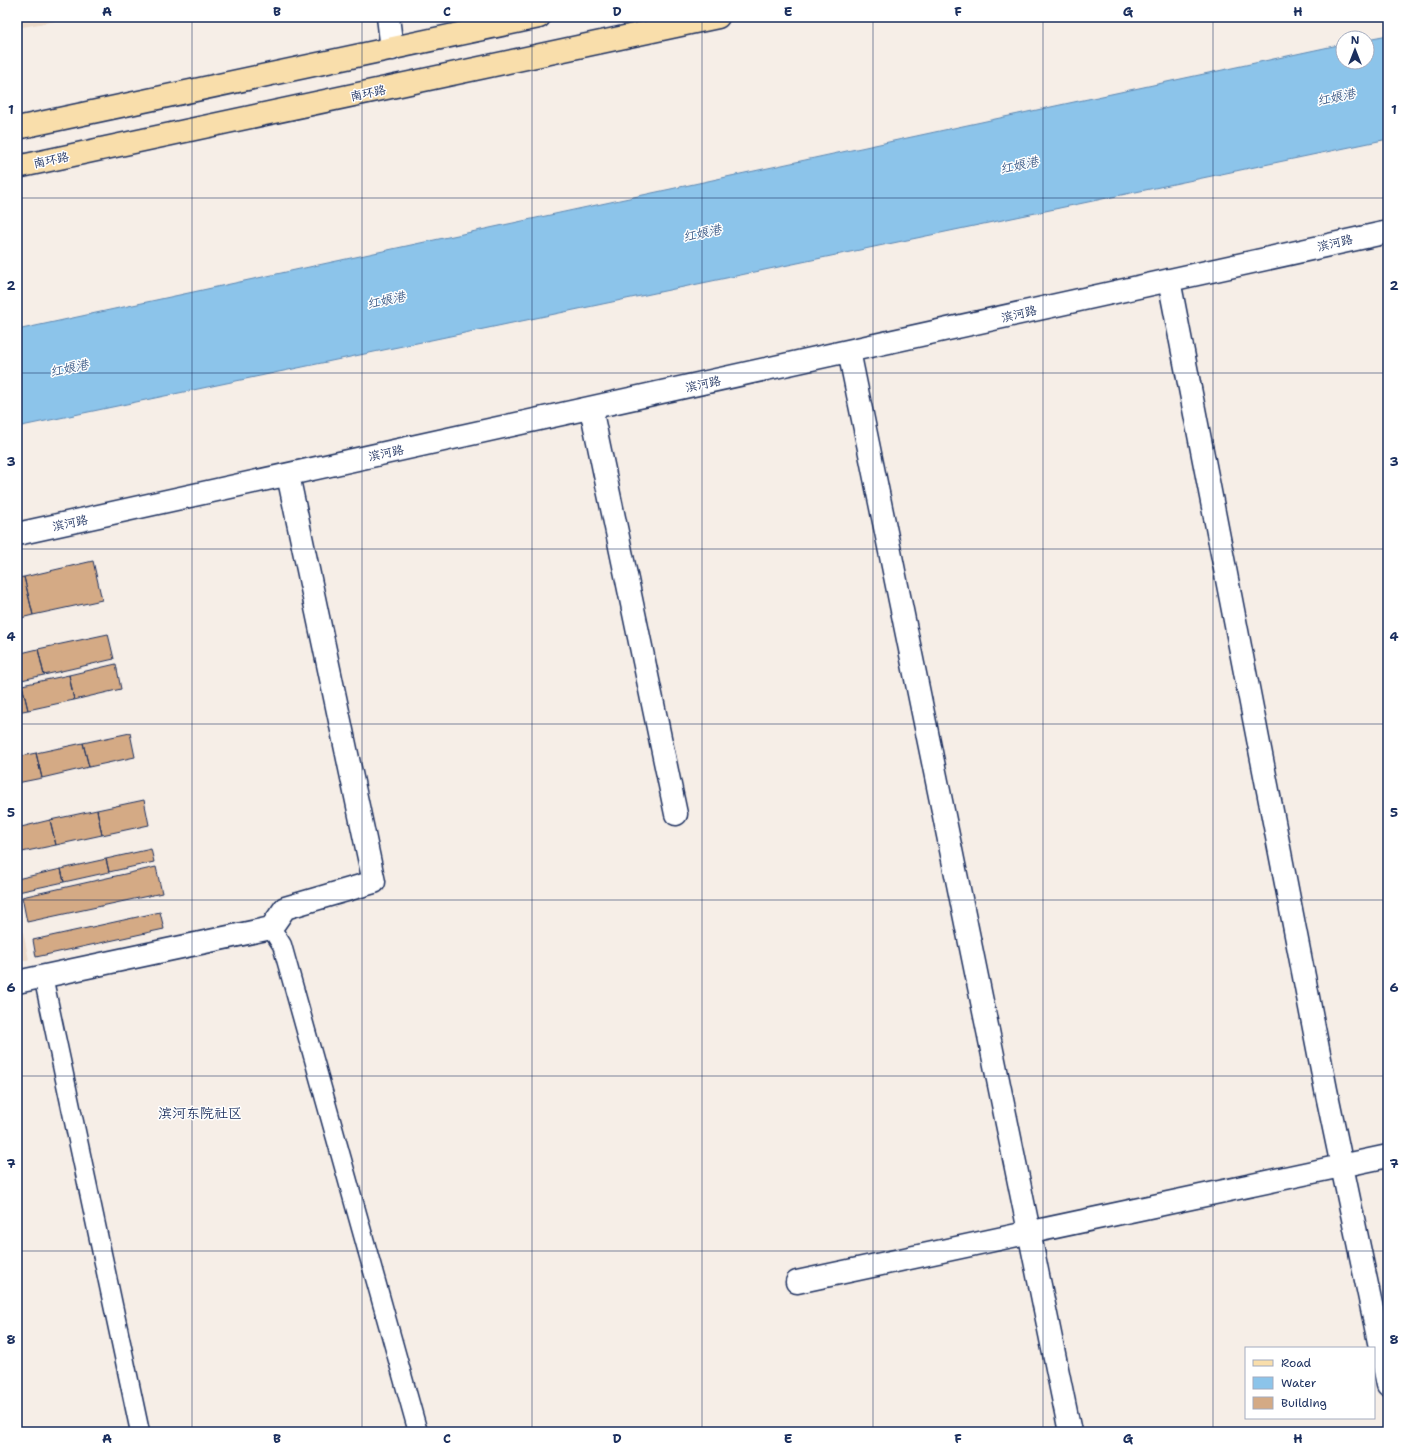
<svg xmlns="http://www.w3.org/2000/svg" width="1405" height="1449" viewBox="0 0 1405 1449" font-family="'Shantell Sans','LXGW WenKai TC',sans-serif">
<style>
.built{fill:#ecdaca}
.water{fill:#8cc4ea;stroke:#5f88b2}
.building{fill:#d4aa85;stroke:#1b2f5e}
.lines{fill:none;stroke-linecap:round;stroke-linejoin:round}
.service-casing{stroke:#1b2f5e;stroke-width:21}
.minor-casing{stroke:#1b2f5e;stroke-width:25}
.primary-casing{stroke:#1b2f5e;stroke-width:25}
.service{stroke:#fff;stroke-width:18}
.minor{stroke:#fff;stroke-width:22}
.primary{stroke:#f9deab;stroke-width:22}
.grid{fill:none;stroke:#1b2f5e;stroke-width:1;stroke-opacity:0.55}
.labels{text-anchor:middle;dominant-baseline:central;stroke-width:3;stroke-linejoin:round;paint-order:stroke}
.street-label{font-size:12px;fill:#1b2f5e;stroke:#fff}
.water-label{font-size:13px;font-style:italic;fill:#3d5c88;stroke:#fff}
.quarter-label{font-size:14px;fill:#1b2f5e;stroke:#fff}
.neatline{fill:none;stroke:#1b2f5e;stroke-width:1.5}
.grid-label{font-size:13px;text-anchor:middle;font-weight:bold;fill:#1b2f5e}
</style>
<rect width="100%" height="100%" fill="#f6eee7"/>
<filter id="ink" filterUnits="userSpaceOnUse"><feTurbulence type="fractalNoise" baseFrequency=".025" numOctaves="2"/><feDisplacementMap in="SourceGraphic" scale="8" xChannelSelector="R" yChannelSelector="G"/><feConvolveMatrix kernelMatrix="1 2 1 2 8 2 1 2 1" color-interpolation-filters="sRGB"/></filter>
<g filter="url(#ink)">
<path class="built" d="M17,17H78L17,28Z
M17,904L29,960L17,962Z"/>
<path class="water" d="M1388,35V139L17,427V330L1343,44V62H1367V39Z"/>
<path class="building" d="M93,561L102,600L33,615L24,577Z
M24,577L33,615L17,619V578Z
M108,634L114,659L44,675L38,649Z
M38,649L44,675L17,681V654Z
M116,664L121,689L74,700L69,675Z
M69,675L74,700L28,710L22,685Z
M22,685L28,710L17,712V686Z
M130,733L135,757L89,767L83,743Z
M83,743L89,767L42,778L36,753Z
M36,753L42,778L17,783V757Z
M144,800L149,825L102,835L97,810Z
M97,810L102,835L56,845L50,820Z
M50,820L56,845L17,853V828Z
M151,849L154,862L109,872L106,859Z
M106,859L109,872L64,882L61,869Z
M156,867L162,893L27,922L22,897Z
M61,869L64,882L18,892L17,879Z
M160,912L164,929L36,957L33,940Z"/>
<g class="lines">
<defs>
<path id="service" d="M271,928L282,945L418,1432
M43,976L140,1432"/>
<path id="minor" d="M388,17L392,49
M1169,280L1326,1090L1388,1385
M849,351L1070,1432
M591,408L676,814
M17,534L1388,232
M17,982L271,928L285,908L374,882L288,475
M797,1282L1388,1156"/>
<path id="primary" d="M17,128L539,17
M17,167L718,17"/>
</defs>
<use href="#service" class="service-casing"/>
<use href="#minor" class="minor-casing"/>
<use href="#primary" class="primary-casing"/>
<use href="#service" class="service"/>
<use href="#minor" class="minor"/>
<use href="#primary" class="primary"/>
</g>
</g>
<path class="grid" d="M192,17V1432M362,17V1432M532,17V1432M702,17V1432M873,17V1432M1043,17V1432M1213,17V1432M17,198H1388M17,373H1388M17,549H1388M17,724H1388M17,900H1388M17,1076H1388M17,1251H1388"/>
<g class="labels">
<g class="street-label">
<text transform="translate(368 93) rotate(-12)">南环路</text>
<text transform="translate(51 160) rotate(-12)">南环路</text>
<text transform="translate(1335 243) rotate(-13)">滨河路</text>
<text transform="translate(1019 314) rotate(-13)">滨河路</text>
<text transform="translate(703 384) rotate(-12)">滨河路</text>
<text transform="translate(386 453) rotate(-12)">滨河路</text>
<text transform="translate(70 523) rotate(-12)">滨河路</text>
</g>
<g class="water-label">
<text transform="translate(1336 97) rotate(-12)">红娘港</text>
<text transform="translate(1019 165) rotate(-12)">红娘港</text>
<text transform="translate(702 233) rotate(-12)">红娘港</text>
<text transform="translate(386 300) rotate(-12)">红娘港</text>
<text transform="translate(69 368) rotate(-12)">红娘港</text>
</g>
<g class="quarter-label">
<text x="200" y="1113">滨河东院社区</text>
</g>
</g>
<rect width="1405" height="1449" fill="none" stroke="#fff" stroke-width="44"/>
<rect x="1245" y="1347" width="130" height="72" fill="#ffffff" stroke="#a4acbf"/>
<rect x="1253" y="1360" width="20" height="6" fill="#f9deab" stroke="#a4acbf"/>
<text x="1281" y="1367" font-size="12" fill="#1b2f5e">Road</text>
<rect x="1253" y="1377" width="20" height="12" fill="#8cc4ea" stroke="#a4acbf"/>
<text x="1281" y="1387" font-size="12" fill="#1b2f5e">Water</text>
<rect x="1253" y="1397" width="20" height="12" fill="#d4aa85" stroke="#a4acbf"/>
<text x="1281" y="1407" font-size="12" fill="#1b2f5e">Building</text>
<g transform="translate(1355 50)"><circle r="19" fill="#ffffff" stroke="#a4acbf"/>
<path d="M0-3L7 15L0 10L-7 15Z" fill="#1b2f5e"/>
<text y="-6" font-size="11" font-weight="bold" text-anchor="middle" fill="#1b2f5e">N</text>
</g>
<rect x="22" y="22" width="1361" height="1405" class="neatline"/>
<g class="grid-label">
<text x="107" y="16">A</text>
<text x="277" y="16">B</text>
<text x="447" y="16">C</text>
<text x="617" y="16">D</text>
<text x="788" y="16">E</text>
<text x="958" y="16">F</text>
<text x="1128" y="16">G</text>
<text x="1298" y="16">H</text>
<text x="11" y="114">1</text>
<text x="1394" y="114">1</text>
<text x="11" y="290">2</text>
<text x="1394" y="290">2</text>
<text x="11" y="466">3</text>
<text x="1394" y="466">3</text>
<text x="11" y="641">4</text>
<text x="1394" y="641">4</text>
<text x="11" y="817">5</text>
<text x="1394" y="817">5</text>
<text x="11" y="992">6</text>
<text x="1394" y="992">6</text>
<text x="11" y="1168">7</text>
<text x="1394" y="1168">7</text>
<text x="11" y="1344">8</text>
<text x="1394" y="1344">8</text>
<text x="107" y="1443">A</text>
<text x="277" y="1443">B</text>
<text x="447" y="1443">C</text>
<text x="617" y="1443">D</text>
<text x="788" y="1443">E</text>
<text x="958" y="1443">F</text>
<text x="1128" y="1443">G</text>
<text x="1298" y="1443">H</text>
</g>
</svg>
